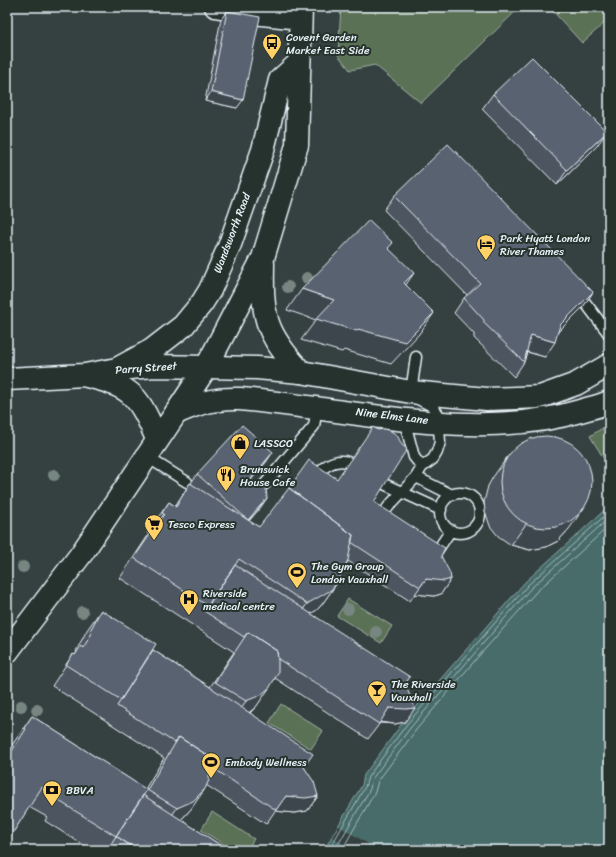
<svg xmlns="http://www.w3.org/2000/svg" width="616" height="857" viewBox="0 0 616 857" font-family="Sriracha,sans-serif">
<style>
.green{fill:#5a7155;stroke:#a1b1a6}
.water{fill:#476c6b;stroke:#87a1a3}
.pier{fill:#354141}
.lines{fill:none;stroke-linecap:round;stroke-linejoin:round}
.shore{stroke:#a8bcc0;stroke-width:1}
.lane-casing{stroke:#e8f1f8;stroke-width:13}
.street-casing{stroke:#e8f1f8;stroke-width:23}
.primary-casing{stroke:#e8f1f8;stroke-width:25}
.highway-casing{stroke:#e8f1f8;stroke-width:25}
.lane{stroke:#26332d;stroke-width:10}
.street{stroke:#26332d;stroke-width:20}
.primary{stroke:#26332d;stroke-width:22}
.highway{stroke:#26332d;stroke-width:22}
.tree{fill:#788682}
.wall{fill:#4d5460;stroke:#e8f1f8}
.shaded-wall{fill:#3e454e;stroke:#e8f1f8}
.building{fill:#596270;stroke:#e8f1f8}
.labels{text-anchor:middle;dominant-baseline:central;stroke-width:4;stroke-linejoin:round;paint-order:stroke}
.poi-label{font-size:11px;fill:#e8f1f8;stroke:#26332d;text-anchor:start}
.street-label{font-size:11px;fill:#e8f1f8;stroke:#26332d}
</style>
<rect width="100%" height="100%" fill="#354141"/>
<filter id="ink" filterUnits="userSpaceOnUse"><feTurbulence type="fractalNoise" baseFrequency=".025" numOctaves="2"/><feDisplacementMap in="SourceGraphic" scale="8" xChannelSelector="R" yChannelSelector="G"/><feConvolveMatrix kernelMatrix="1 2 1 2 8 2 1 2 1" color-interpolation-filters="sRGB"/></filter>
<g filter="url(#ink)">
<path class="green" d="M341,7H520L421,103L375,65L350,70L338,55Z
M549,7H609V19L582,43Z
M609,424V467L590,436Z
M348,599L392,626L381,643L337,616Z
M281,704L323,731L311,749L269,723Z
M212,812L254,839L247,850H233L201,830Z"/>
<path class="water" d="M609,506V850H324L362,785L364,775L404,721L525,582Z"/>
<path class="pier" d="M339,826L378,850H352L332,837Z"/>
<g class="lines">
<path class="shore" d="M329,850L365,787L368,777L407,724L528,585L609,512
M335,850L370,789L372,779L411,727L531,588L609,518
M342,850L375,792L378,781L416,730L477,658L536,592L609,526"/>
<defs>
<path id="lane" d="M578,293L609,334
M411,392L416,357
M404,419L414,457L422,467
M147,457L187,482
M416,477L452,495
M313,479C322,468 332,458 348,462
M265,484L314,426L317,408
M384,484L441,510
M440 513a20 20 0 1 1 40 0a20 20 0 1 1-40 0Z
M378,521L389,506L416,477L422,467L433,459L437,452L440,442L438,414L432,406L416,398
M437,551L451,530"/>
<path id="street" d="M215,7L253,14L300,19"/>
<path id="primary" d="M263,263C262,316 264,332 301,372
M117,369L152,350L183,326L202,303L210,290L229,247L263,150L280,80L299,63
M176,413L207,366L263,258L297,145L301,7"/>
<path id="highway" d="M87,376C133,386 139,397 157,439
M7,379L85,375L117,369L155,366L257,368L301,372L411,392L487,399L540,397L576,384L609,365
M7,652L82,553L176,413C199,403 214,398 240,399C348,408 474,443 580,411C590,408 600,406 609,402"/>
</defs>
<use href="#lane" class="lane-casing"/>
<use href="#street" class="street-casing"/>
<use href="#primary" class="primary-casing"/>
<use href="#highway" class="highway-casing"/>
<use href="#lane" class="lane"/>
<use href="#street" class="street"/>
<use href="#primary" class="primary"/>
<use href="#highway" class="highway"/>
</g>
<g class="tree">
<circle cx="307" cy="278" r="6"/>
<circle cx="288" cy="287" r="6"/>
<circle cx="54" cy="475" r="6"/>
<circle cx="23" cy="567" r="6"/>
<circle cx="348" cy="609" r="6"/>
<circle cx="82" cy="612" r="6"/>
<circle cx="376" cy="632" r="6"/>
<circle cx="21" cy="706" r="6"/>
<circle cx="37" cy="710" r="6"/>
</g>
<path class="wall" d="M227,11L237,108L205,101L221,19Z
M493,94L596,147L557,185L482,109Z
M394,196L593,292L583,307L558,332L545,357L527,352L524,362L514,377L474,338V334L454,313L464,298L467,295L384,210Z
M508,456L569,529L558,541L546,547L530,550L511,545L498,536L490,526L485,511L484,502L488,486L493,477Z
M267,461L251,479L261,507L249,521L259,527L337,479L374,502L441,556L451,579L441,594L434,596L415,594L410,601L348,561L337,583L323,603L317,610L310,613L405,684V722L395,724L380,723L368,739L275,678L256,707L250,713L304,767L318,796L307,811L294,813L275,811L266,824L206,785L191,809L181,820L228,850H91L45,821L47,817L29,807L7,842V757L12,750L10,748L32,716L145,789L164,758L52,686L73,654L74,655L77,652L76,651L87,630L101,610L153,650L210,687L234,652L120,578L149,534L147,533L169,502L175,506L190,483L194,486L191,483L197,474Z"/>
<path class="shaded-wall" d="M211,92L243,100L237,108L205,101Z
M607,132L596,147L557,185L567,170Z
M414,273L399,295L404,283Z
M302,289L334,300L358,329L434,313L419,334L391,364L344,350L342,352L301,340L316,320L287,310Z
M593,292L583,307L550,340L560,325Z
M531,335L555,342L545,357L521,350Z
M273,452L267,461L245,487L251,479Z
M267,498L261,507L242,528L248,520Z
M584,508L569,529L558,541L546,547L530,550L511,545L526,524Z
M426,579H451L441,594L434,596L415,594Z
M337,583L323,603L317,610L293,624L307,604Z
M270,687L256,707L246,715L232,721L246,701Z
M389,708H415L405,722L395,724L379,722Z
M205,789L191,809L179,822L163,828L177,808Z
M286,796H318L307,811L294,813L275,811Z"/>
<path class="building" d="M227,11L260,17L243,100L211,92Z
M532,57L607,132L567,170L493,94Z
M448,144L593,292L560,325L555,342L531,335L524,362L484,323V320L464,298L480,283L394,196Z
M369,220L393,243L388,248L414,273L404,283L434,313L405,342L358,329L357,331L316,319L334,300L302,289Z
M242,425L273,452L251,479L257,485L260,482L266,488L267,498L248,520L197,474Z
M373,427L378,430L384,429L391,431L397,435L402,445L407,449L374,502L445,548L441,556L450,573L451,579L444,581L426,579L420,587L351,542L353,535L289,488L309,460L337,479Z
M500 482a46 46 0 1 1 92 0a46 46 0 1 1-92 0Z
M190,483L259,527L289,488L353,535L348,560L337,583L331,590L307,604L239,559L208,606L134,558L164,514L162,513L169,502L176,507Z
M235,565L410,677L405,684L415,708L406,709L389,708L379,724L278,659L277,651L248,632L244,637L204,611Z
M101,610L156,644L121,700L66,665L73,654L75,655L81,646L83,648L92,633L90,631Z
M248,632L277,651L278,660V673L270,687L261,695L246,701L215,682Z
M153,650L313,754L304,767L314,782L318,796L305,798L286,796L276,810L210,766V757L179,737L175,743L117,706Z
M32,716L147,790L116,836L59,801L61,797L42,787L7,842V759L26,729L24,728Z
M179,737L210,757L209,780L205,789L193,801L177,808L147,790Z
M143,795L228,850H137L116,836Z
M116,836L137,850H107Z"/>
</g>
<defs>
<symbol id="bus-pin" viewBox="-11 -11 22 30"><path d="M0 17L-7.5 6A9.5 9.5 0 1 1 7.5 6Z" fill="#ffd166" stroke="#26332d"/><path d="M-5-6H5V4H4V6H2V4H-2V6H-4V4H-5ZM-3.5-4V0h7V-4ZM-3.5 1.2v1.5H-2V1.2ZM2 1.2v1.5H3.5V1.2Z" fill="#111"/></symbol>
<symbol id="hotel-pin" viewBox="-11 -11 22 30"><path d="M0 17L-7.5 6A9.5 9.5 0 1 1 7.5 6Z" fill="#ffd166" stroke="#26332d"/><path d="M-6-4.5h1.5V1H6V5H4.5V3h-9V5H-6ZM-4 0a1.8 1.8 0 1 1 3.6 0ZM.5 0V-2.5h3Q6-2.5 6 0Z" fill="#111"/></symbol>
<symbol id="shop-pin" viewBox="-11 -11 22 30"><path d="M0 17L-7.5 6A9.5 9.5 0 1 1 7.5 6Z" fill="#ffd166" stroke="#26332d"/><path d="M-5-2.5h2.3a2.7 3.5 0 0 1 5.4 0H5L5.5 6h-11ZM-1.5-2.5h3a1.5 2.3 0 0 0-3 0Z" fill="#111"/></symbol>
<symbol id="restaurant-pin" viewBox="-11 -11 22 30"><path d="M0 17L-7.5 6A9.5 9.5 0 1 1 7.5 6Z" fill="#ffd166" stroke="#26332d"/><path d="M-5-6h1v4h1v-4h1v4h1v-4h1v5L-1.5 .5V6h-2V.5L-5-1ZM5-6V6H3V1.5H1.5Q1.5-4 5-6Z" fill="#111"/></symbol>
<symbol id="supermarket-pin" viewBox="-11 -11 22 30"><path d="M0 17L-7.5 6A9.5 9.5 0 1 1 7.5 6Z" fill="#ffd166" stroke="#26332d"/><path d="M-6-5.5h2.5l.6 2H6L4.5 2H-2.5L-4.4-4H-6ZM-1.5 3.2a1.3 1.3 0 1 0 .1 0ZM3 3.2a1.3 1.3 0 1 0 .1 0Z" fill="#111"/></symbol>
<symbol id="stadium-pin" viewBox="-11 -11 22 30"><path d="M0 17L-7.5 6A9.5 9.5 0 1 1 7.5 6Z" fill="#ffd166" stroke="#26332d"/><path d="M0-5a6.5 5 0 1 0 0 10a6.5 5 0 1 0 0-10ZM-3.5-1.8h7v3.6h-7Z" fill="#111"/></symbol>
<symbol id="hospital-pin" viewBox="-11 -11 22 30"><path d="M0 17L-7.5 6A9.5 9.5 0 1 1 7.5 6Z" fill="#ffd166" stroke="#26332d"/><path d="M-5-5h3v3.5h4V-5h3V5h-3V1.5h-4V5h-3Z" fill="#111"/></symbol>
<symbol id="bar-pin" viewBox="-11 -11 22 30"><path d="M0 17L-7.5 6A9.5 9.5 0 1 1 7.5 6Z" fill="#ffd166" stroke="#26332d"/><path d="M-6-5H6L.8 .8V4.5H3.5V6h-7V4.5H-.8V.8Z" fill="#111"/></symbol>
<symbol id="bank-pin" viewBox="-11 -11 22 30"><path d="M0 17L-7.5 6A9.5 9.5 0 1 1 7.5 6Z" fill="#ffd166" stroke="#26332d"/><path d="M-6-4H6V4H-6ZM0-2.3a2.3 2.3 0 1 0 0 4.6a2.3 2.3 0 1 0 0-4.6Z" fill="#111"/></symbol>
</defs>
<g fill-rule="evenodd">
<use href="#bus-pin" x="261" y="32" width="22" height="30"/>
<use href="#hotel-pin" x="475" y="233" width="22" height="30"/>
<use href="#shop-pin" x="229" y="432" width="22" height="30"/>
<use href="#restaurant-pin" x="215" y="464" width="22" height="30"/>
<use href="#supermarket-pin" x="143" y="513" width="22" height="30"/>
<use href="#stadium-pin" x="286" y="561" width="22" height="30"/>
<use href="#hospital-pin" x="178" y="588" width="22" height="30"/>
<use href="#bar-pin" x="366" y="679" width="22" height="30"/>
<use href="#stadium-pin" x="200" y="751" width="22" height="30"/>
<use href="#bank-pin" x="41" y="779" width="22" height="30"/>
</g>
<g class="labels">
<g class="poi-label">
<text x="286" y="37">Covent Garden<tspan x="286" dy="13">Market East Side</tspan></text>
<text x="500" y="238">Park Hyatt London<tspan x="500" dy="13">River Thames</tspan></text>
<text x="254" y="443">LASSCO</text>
<text x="240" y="469">Brunswick<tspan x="240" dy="13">House Cafe</tspan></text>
<text x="168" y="524">Tesco Express</text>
<text x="311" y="566">The Gym Group<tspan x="311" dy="13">London Vauxhall</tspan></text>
<text x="203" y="593">Riverside<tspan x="203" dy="13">medical centre</tspan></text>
<text x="391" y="684">The Riverside<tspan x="391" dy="13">Vauxhall</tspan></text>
<text x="225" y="762">Embody Wellness</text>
<text x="66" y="790">BBVA</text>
</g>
<g class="street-label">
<text transform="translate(232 233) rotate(-69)">Wandsworth Road</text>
<text transform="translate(146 368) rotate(-4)">Parry Street</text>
<text transform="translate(392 416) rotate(7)">Nine Elms Lane</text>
</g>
</g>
<rect width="616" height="857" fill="none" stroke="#26332d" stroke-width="24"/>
<rect x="12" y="12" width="592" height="833" fill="none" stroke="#e8f1f8" stroke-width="1.5" filter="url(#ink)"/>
</svg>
